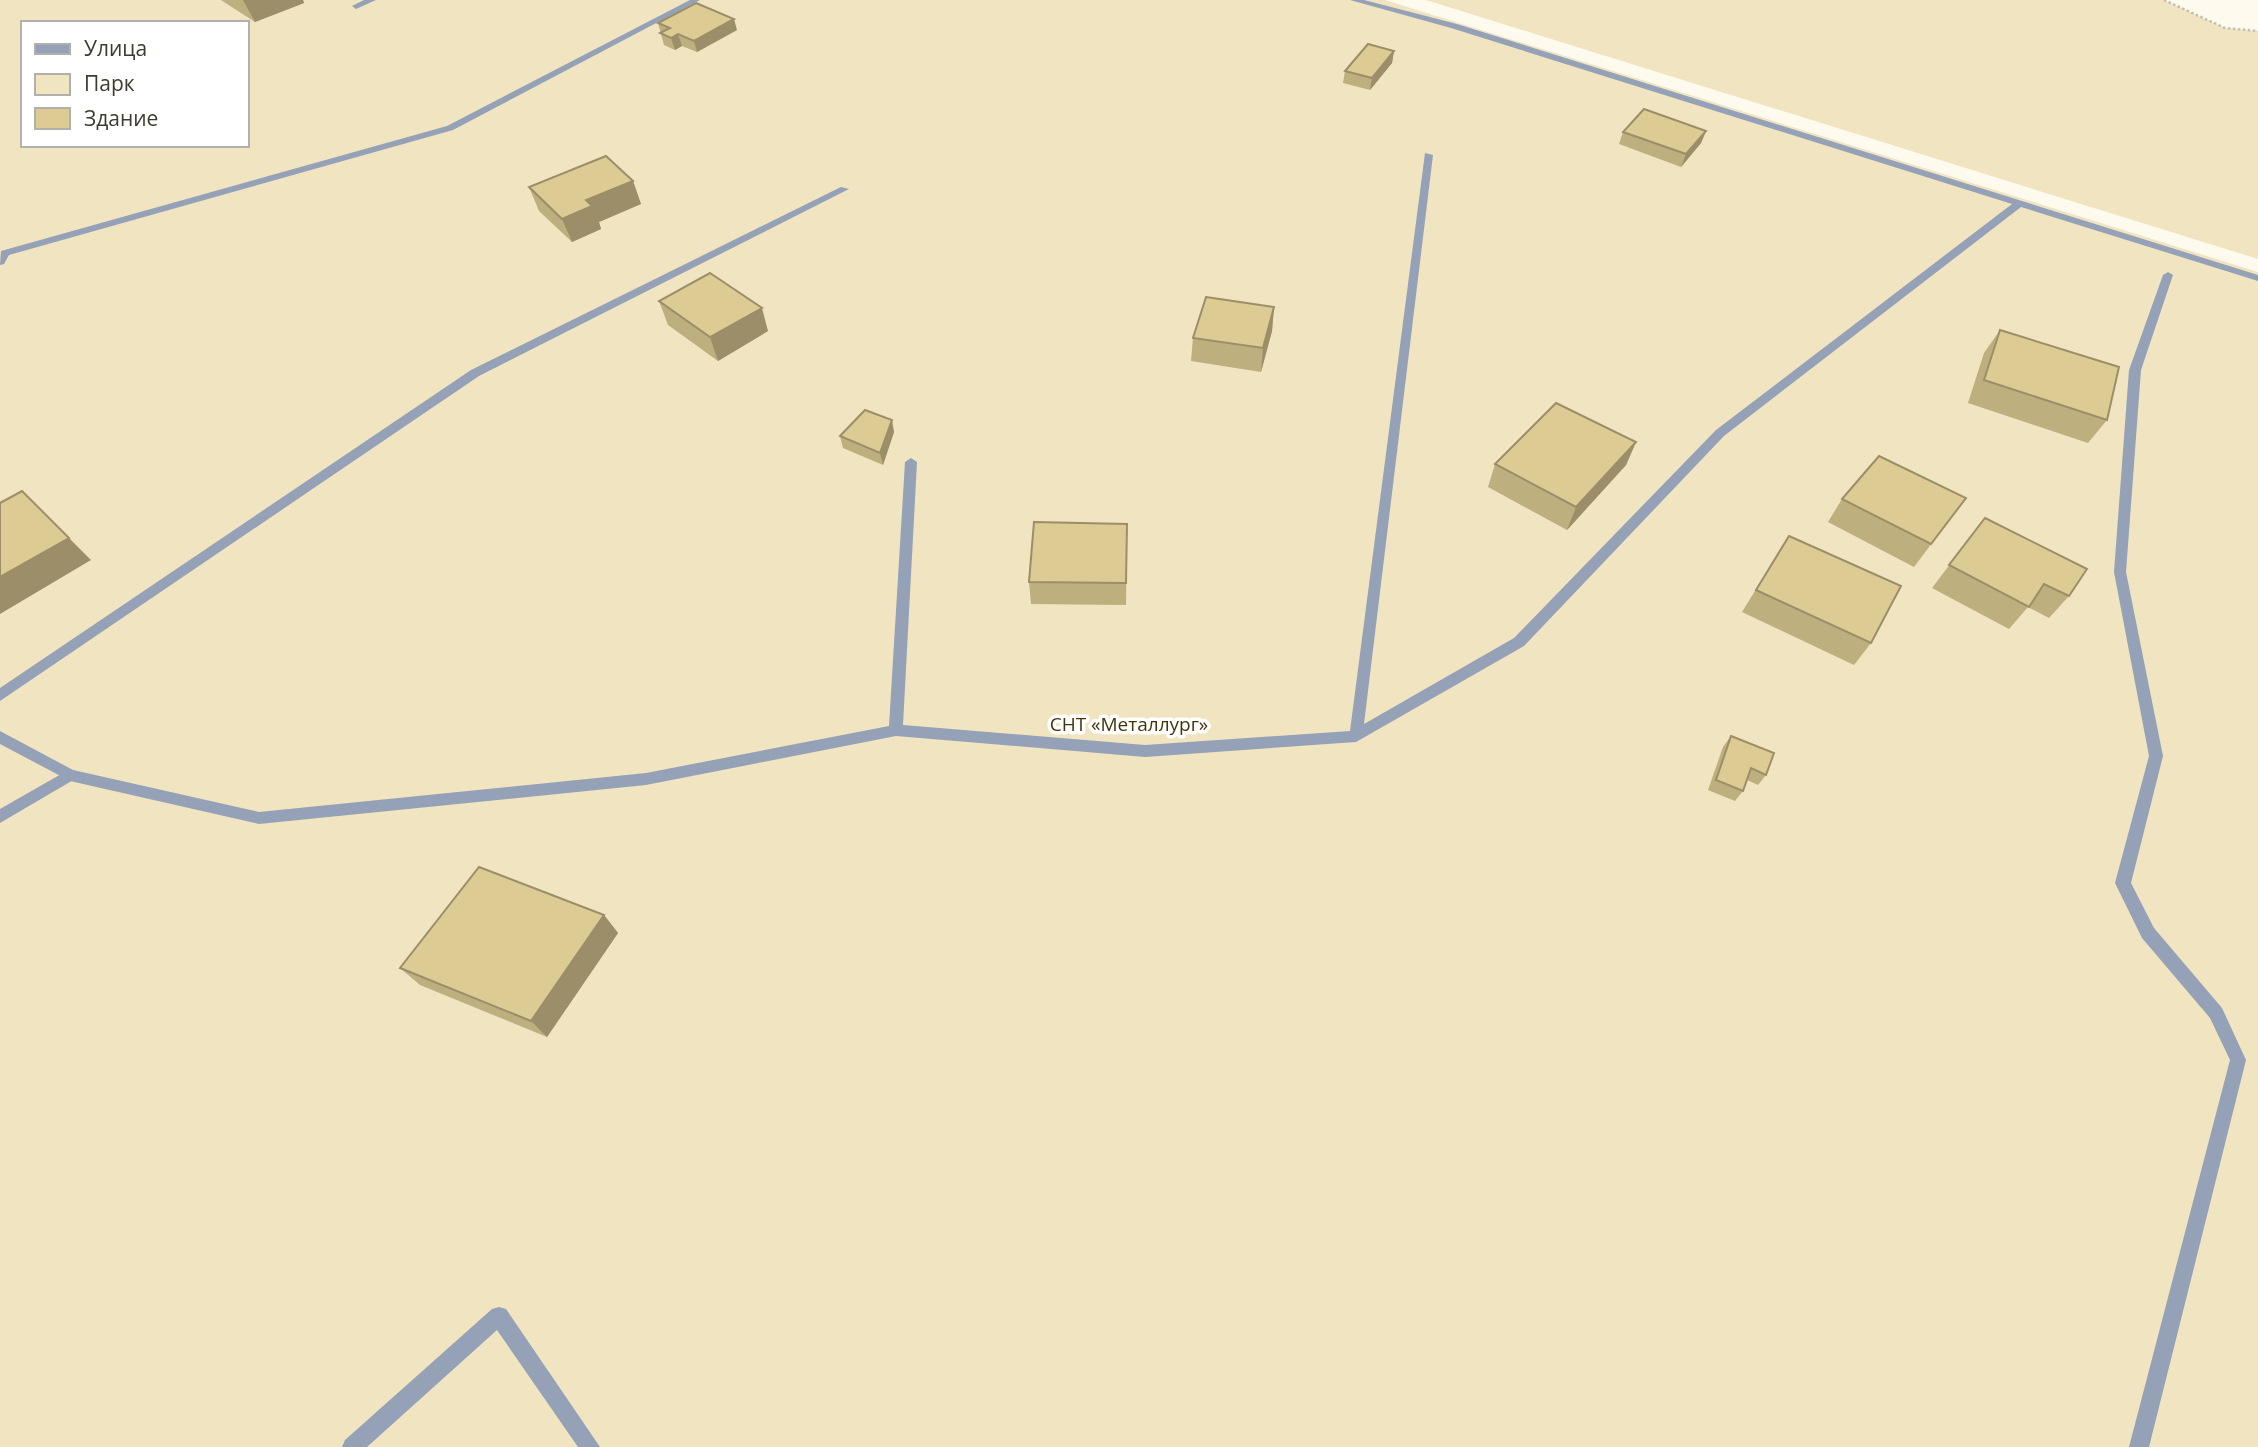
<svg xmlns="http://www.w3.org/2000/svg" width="2258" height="1447" viewBox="0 0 2258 1447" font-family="'Open Sans',sans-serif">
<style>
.green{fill:#f0e4c1;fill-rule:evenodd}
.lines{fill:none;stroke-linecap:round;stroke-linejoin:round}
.path{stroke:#c3bfb3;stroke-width:2.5;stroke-dasharray:2.5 2.5;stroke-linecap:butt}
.lane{fill:#95a1b6;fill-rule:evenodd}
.street{fill:#95a1b6;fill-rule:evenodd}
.wall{fill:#beaf7f}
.shaded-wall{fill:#9b8e68}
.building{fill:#ddcb94;stroke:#9b8e68;stroke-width:2}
.labels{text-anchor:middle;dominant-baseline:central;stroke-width:7;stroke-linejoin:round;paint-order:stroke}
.park-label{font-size:19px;fill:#433609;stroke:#fff}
</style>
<rect width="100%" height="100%" fill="#fefaee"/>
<path class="green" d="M0,0H1385L2258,272V1447H0ZM23,23H247V145H23Z
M1426,0H2164L2225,28L2258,31V259Z"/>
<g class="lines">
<path class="path" d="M2164,0L2225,28L2258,31"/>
<path class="lane" d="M2168,272L2173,275L2141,370L2126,572L2163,756L2131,883L2154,928L2222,1008L2246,1060L2149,1447H2129L2230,1060L2210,1018L2142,938L2115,883L2149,756L2114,572L2129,370L2163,275Z
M70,769L75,771L77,775L75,779L0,823V809Z
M499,1307L506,1309L600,1447H578L497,1330L367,1447H342L345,1440L492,1309Z"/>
<path class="street" d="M364,0H376L356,9L352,6Z
M690,0H700L453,130L9,255L4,264L0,265L1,251L447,126Z
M1350,0H1364L1457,24L2258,275V281L2021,207L1724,436L1524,646L1356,742L1145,757L896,736L646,785L259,824L70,781L0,744V731L73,770L259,812L646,773L889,726L905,462L911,458L917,462L903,725L1145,745L1350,731L1425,153L1433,155L1364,724L1514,638L1716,430L2012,204L1451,28Z
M841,187L849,189L479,376L0,701V688L471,370Z"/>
</g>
<path class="wall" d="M221,0H303L304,3L255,22Z
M658,23L737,30L697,52L682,46L675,50L664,45Z
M1394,51L1392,63L1370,90L1343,83L1345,71Z
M1706,131L1701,143L1681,167L1619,144L1623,132Z
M633,181L641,204L599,222L601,229L572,242L539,211L529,187Z
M659,301L768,331L718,361L668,325Z
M1274,307L1272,331L1261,372L1191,361L1193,338Z
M2000,330L2107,420L2088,443L1968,403L1984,353Z
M894,432L883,465L843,448L840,436Z
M1636,442L1626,465L1567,530L1488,487L1495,464Z
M1966,498L1914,567L1828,522L1842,499Z
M1985,518L2069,596L2049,618L2028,607L2009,629L1932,588Z
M1127,524L1126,605L1031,604L1029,582Z
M1789,536L1871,643L1854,665L1742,612Z
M1731,736L1766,775L1758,785L1747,780L1743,791L1735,801L1708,790L1723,747Z
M604,915L618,933L547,1037L420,985L400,968Z"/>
<path class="shaded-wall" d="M243,0H303L304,3L255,22Z
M734,19L737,30L697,52L694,41Z
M678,34L682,46L675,50L671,38Z
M1394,51L1392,63L1370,90L1372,78Z
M1706,131L1701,143L1681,167L1686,154Z
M633,181L641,204L599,222L601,229L572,242L562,219L586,200Z
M1274,307L1272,331L1261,372L1263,348Z
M762,308L768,331L718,361L710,337Z
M892,420L894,432L883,465L880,453Z
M1636,442L1626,465L1567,530L1576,507Z
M69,538L91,560L0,614V577Z
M604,915L618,933L547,1037L531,1021Z"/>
<path class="building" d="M696,3L734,19L694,41L678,34L671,38L660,33L670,28L658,23Z
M1368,44L1394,51L1372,78L1345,71Z
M1644,109L1706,131L1686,154L1623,132Z
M606,156L633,181L586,200L592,206L562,219L529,187Z
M710,273L762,308L710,337L659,301Z
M1206,297L1274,307L1263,348L1193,338Z
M2000,330L2119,367L2107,420L1984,380Z
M1556,403L1636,442L1576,507L1495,464Z
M865,410L892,420L880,453L840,436Z
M1879,456L1966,498L1931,544L1842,499Z
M22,491L69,538L0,577V503Z
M1985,518L2087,569L2069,596L2044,584L2029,607L1949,565Z
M1034,522L1127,524L1126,583L1029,582Z
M1789,536L1901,586L1871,643L1756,590Z
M1731,736L1774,753L1766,775L1751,768L1743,791L1716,780Z
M479,867L604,915L531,1021L400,968Z"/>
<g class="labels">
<g class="park-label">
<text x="1129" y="724">СНТ «Металлург»</text>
</g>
</g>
<rect x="21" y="21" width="228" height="126" fill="#ffffff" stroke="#b2b0ac" stroke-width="2"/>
<rect x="35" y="44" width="35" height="10" fill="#95a1b6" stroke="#b2b0ac" stroke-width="2"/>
<text x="84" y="56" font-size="21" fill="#3e3a2f">Улица</text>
<rect x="35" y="74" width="35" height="21" fill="#f0e4c1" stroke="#b2b0ac" stroke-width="2"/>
<text x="84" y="91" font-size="21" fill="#3e3a2f">Парк</text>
<rect x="35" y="108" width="35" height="21" fill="#ddcb94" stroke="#b2b0ac" stroke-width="2"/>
<text x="84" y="126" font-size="21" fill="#3e3a2f">Здание</text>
</svg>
